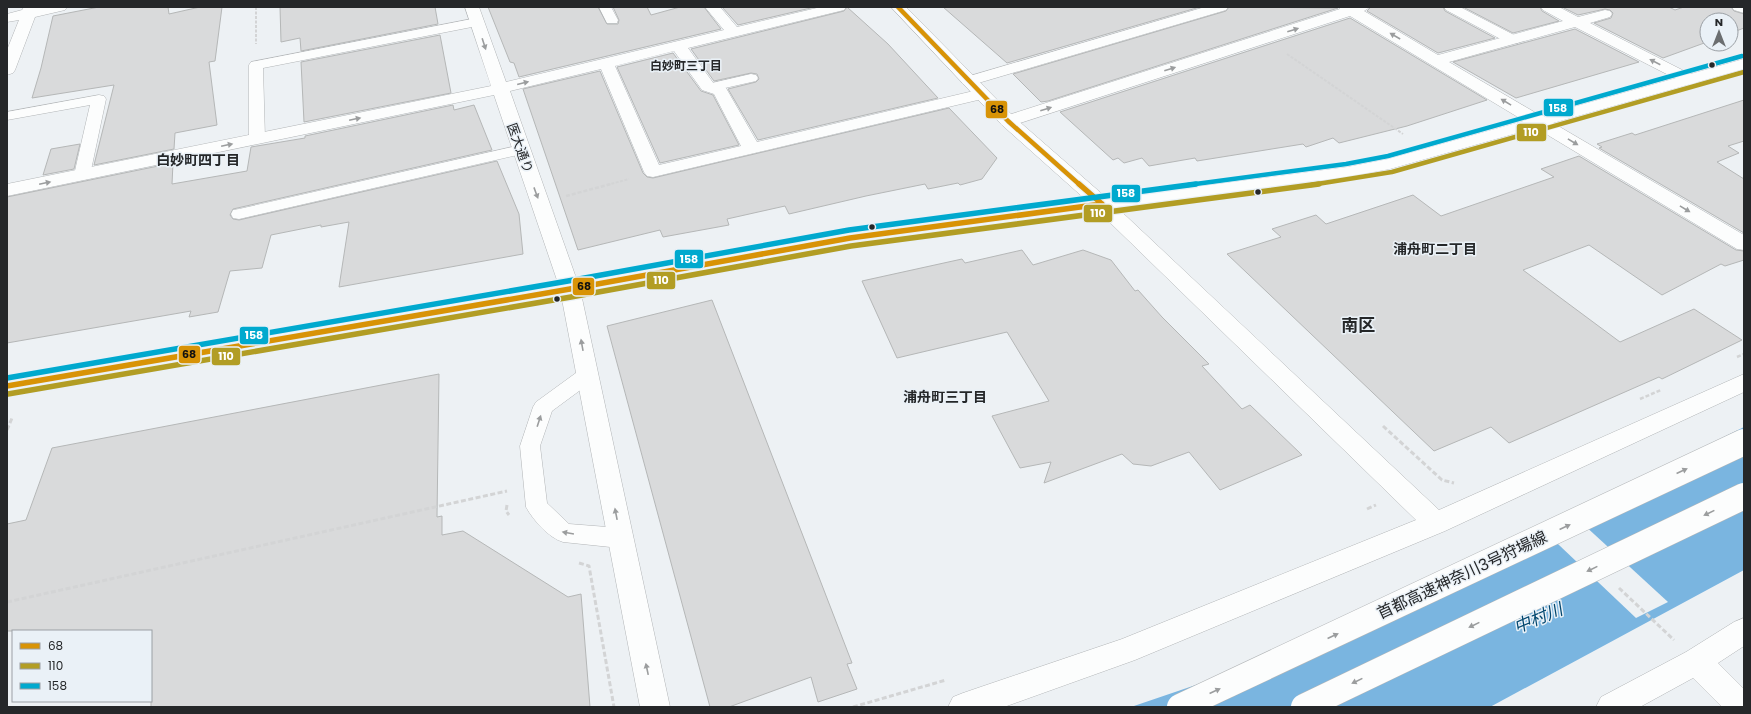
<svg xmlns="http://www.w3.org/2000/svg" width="1751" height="714" viewBox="0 0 1751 714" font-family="Poppins,'Noto Sans JP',sans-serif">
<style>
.water{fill:#7ab5e0}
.pier{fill:#edf1f4}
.building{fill:#d9dadb;stroke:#b5b7b7}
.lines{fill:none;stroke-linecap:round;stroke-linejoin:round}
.service-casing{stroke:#b2b5b7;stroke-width:1}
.pedestrian-casing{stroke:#b2b5b7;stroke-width:1}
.minor-casing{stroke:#b2b5b7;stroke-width:1}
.tertiary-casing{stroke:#b2b5b7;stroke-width:1}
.primary-casing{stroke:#b2b5b7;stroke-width:1}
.path-far2{stroke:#d3d4d5;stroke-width:2;stroke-dasharray:3 1.5;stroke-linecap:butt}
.path-far1{stroke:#d3d4d5;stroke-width:2.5;stroke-dasharray:4 2;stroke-linecap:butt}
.path{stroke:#d3d4d5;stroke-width:3;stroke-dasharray:5 2.5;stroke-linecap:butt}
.service{fill:#fcfdfd;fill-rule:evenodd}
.pedestrian{fill:#fcfdfd;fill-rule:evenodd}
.minor{fill:#fcfdfd;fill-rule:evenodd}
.tertiary{fill:#fcfdfd;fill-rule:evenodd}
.primary{fill:#fcfdfd;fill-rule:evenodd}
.motorway-bridge-casing{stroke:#b2b5b7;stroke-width:27;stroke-linecap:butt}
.motorway-bridge{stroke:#fcfdfd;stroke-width:26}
.bus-1-far1-casing{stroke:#eaf1f7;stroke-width:6}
.bus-1-casing{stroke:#eaf1f7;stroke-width:8}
.bus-2-far1-casing{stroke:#eaf1f7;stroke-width:6}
.bus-2-casing{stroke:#eaf1f7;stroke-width:8}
.bus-3-far1-casing{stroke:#eaf1f7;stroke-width:6}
.bus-3-casing{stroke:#eaf1f7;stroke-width:8}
.bus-1-far1{stroke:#d89306;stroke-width:4.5}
.bus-1{stroke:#d89306;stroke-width:5.5}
.bus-2-far1{stroke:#b29d24;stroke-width:4.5}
.bus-2{stroke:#b29d24;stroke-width:5.5}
.bus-3-far1{stroke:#00a9ce;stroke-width:4.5}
.bus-3{stroke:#00a9ce;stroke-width:5.5}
.oneway{fill:#9b9d9e}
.bus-dot{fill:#252729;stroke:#eaf1f7;stroke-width:1.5}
.labels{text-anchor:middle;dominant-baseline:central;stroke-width:3;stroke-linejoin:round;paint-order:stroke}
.far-neighbourhood-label{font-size:12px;font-weight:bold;fill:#252729;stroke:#eaf1f7}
.street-label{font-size:13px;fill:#252729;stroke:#eaf1f7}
.neighbourhood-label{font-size:14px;font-weight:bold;fill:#252729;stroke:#eaf1f7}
.near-street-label{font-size:16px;fill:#252729;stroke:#eaf1f7}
.district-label{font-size:17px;font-weight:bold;fill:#252729;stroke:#eaf1f7}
.near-water-label{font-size:17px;font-style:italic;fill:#02476f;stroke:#eaf1f7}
.line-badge{stroke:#eaf1f7;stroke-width:1.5}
.badge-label{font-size:11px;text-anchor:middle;font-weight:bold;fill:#fff}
.pale-badge-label{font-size:11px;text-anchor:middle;font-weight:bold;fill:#111}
</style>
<rect width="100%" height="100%" fill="#edf1f4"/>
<path class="water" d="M1744,427V570L1490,707H1131L1228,674L1486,556Z"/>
<path class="pier" d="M1570,512L1668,602L1636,618L1540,527Z"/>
<path class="building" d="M99,7H168L169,14L200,7H222L215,61L209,62L217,125L175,133L174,149L94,165L114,85L32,98L41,68L53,16Z
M280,7H435L438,24L301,51L300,38L281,42Z
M488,7H598L607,24H618L619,20L613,7H647L651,15L680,7H704L721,29L519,77L514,63L510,62Z
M722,7H815L738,25Z
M847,7L888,44L938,98L758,140L728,89L756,82L759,79L757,74L751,73L714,81L691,49L844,11Z
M943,7H1200L1007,63Z
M1229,7L1338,8L1048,101L1041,102L1013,74L1226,11Z
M1371,7H1443L1445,11L1495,38L1438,53L1367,11Z
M1463,7H1540L1542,11L1559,21L1513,33Z
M1562,7H1669L1675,10L1684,7H1731L1734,11L1744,14V28L1731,33V20H1707V42L1663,58L1594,23L1611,18L1613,13L1610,10L1605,9L1578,15Z
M1350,18L1487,100L1407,126L1339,143L1333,138L1306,147L1303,144L1197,161L1195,158L1149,166L1142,158L1124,163L1118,158L1113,160L1060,112Z
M1575,29L1639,62L1516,98L1453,62Z
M440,35L451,93L304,122L301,62Z
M673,53L701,91L713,95L739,145L660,163L617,67Z
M600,71L643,173L647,177L653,178L949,108L997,158L982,179L960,185L958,183L928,189L925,184L866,196L789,214L785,206L727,219L729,225L663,237L660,230L578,250L523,89Z
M1744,100V141L1728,146L1739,153L1717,162L1744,179V233L1599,148L1602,147L1597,144L1632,133L1635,135Z
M453,105L454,110L474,105L492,150L233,209L230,215L233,219L239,220L497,161L519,214L523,254L339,287L349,222L321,227V225L271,235L262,268L230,271L218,312L189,317L191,311L7,343V197L173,163L172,184L247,171L251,147L305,138V136Z
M80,144L74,169L43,175L51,149Z
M1579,156L1736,250L1744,251V260L1725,266L1721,264L1662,295L1589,245L1523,270L1620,342L1694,309L1742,340L1662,379L1659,377L1509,443L1491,427L1434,451L1227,254L1281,237L1272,229L1316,215L1326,224L1413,195L1441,216L1554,177L1541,169Z
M1022,250L1033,265L1083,250L1111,260L1135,291L1138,290L1162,317L1209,364L1202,366L1242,409L1250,405L1302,455L1220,490L1189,452L1151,466L1133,464L1122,454L1044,483L1051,462L1020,468L992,416L1049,401L1007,332L897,358L862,281L962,259L965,263Z
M712,300L852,663L847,664L857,689L818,702L811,677L729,707H710L607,326Z
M439,374L437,517L442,516V535L463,531L568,597L581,594L590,707H151V631H7V524L26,520L52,448Z"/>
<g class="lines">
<defs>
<path id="service" d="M599,7H611L618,20L617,23H607Z
M1444,7H1460L1518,37L1520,40L1518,43H1508L1446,10Z
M477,18L483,22L482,25L263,68L265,139L262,142H252L249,139V65L251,62Z
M751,74L756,75L758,78L756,81L725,88L727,91L725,94H715L710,86L712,83Z
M99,95L104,96L106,99L90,175L88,178H76L74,175L90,105L7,120V112Z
M521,145L526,147L529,150L526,153L239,219L233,218L231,214L233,210L239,209Z
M587,368L594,370L597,375L594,380L552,411L540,446L547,503L569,524L620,528L628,531L631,538L628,545L620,548L563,542C549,538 533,520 526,507L520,446L533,407L536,402L580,370Z"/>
<path id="pedestrian" d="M1732,7H1744V13L1734,10Z"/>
<path id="minor" d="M24,7H67L65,10L35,17L15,70L13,73L7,75V50L19,20L7,22V14L22,10Z
M465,7H479L506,82L724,30L705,7H720L737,27L821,7H846L844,10L688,48L714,84L726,88L757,142L982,89L988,91L990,94L988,97L982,99L653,177L647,176L644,172L601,69L510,91L580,289L670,707H640L560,289L494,95L7,196V184L491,86ZM674,51L702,90L714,94L741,146L659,165L615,66Z
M1205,7H1228L1226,10L975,84L969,86L963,84L961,81L963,78Z
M1339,7H1370L1364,11L1438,55L1563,21L1543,10L1541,7H1559L1578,17L1605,10L1610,11L1612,14L1610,17L1590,23L1696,77L1698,80L1696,83L1690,85L1684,83L1575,27L1449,62L1744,235V250L1737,249L1350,16L1014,125L1008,126L1002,125L999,121L1002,117L1340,9Z"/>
<path id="tertiary" d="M891,7H906L1014,117L1109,200L1439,510L1744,374V392L1445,531L1135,660L1004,707H948L953,697L963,693L1122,639L1416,520L1095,208L1002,125Z
M1744,618V646L1718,663L1744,689V707H1722L1693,678L1640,707H1596L1601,697L1686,652L1734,622Z"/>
<path id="primary" d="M1744,59V69L1390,169L1347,177L850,244L570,296L7,394V378L570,282L850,232L1347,167L1388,159Z"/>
</defs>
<use href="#service" class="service-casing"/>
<use href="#pedestrian" class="pedestrian-casing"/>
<use href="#minor" class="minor-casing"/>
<use href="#tertiary" class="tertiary-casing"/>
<use href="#primary" class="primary-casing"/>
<path class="path-far2" d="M256,7V44
M1287,54L1403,134
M607,185L629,179"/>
<path class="path-far1" d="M566,196L611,184
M1737,357L1744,354
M1640,399L1661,390"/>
<path class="path" d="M1383,426L1442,480L1454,483
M7,430L12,418
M507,505L506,511L509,515
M1367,509L1376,505
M579,563L589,566L614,707
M1619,588L1674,640
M7,602L507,491
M853,707L946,680"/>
<use href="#service" class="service"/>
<use href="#pedestrian" class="pedestrian"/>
<use href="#minor" class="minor"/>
<use href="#tertiary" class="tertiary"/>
<use href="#primary" class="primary"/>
<defs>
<path id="motorway-bridge" d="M1180,707L1744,442
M1304,707L1744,496"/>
</defs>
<use href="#motorway-bridge" class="motorway-bridge-casing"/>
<use href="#motorway-bridge" class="motorway-bridge"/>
<defs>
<path id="bus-1-far1" d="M898,7L1008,121L1080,185"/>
<path id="bus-1" d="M1079,184L1102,204
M7,386L570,289L850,238L1102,204"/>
<path id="bus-2-far1" d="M1311,185L1392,172L1744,72"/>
<path id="bus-2" d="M8,394L571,297L851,246L1319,184"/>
<path id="bus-3-far1" d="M1188,185L1346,164L1388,156L1742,56"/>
<path id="bus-3" d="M7,378L568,281L849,230L1196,184"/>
</defs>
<use href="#bus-1-far1" class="bus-1-far1-casing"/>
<use href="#bus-1" class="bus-1-casing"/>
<use href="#bus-2-far1" class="bus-2-far1-casing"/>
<use href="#bus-2" class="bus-2-casing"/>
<use href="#bus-3-far1" class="bus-3-far1-casing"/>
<use href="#bus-3" class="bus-3-casing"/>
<use href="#bus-1-far1" class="bus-1-far1"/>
<use href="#bus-1" class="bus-1"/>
<use href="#bus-2-far1" class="bus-2-far1"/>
<use href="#bus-2" class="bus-2"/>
<use href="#bus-3-far1" class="bus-3-far1"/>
<use href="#bus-3" class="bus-3"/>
</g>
<defs><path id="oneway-solid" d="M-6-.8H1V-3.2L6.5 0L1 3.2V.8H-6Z"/></defs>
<g class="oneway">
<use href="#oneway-solid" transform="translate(1293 30) rotate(-18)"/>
<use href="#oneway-solid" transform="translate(1395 36) rotate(-150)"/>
<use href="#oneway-solid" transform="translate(484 44) rotate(72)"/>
<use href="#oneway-solid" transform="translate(1655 62) rotate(-153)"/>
<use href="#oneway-solid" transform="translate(1170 69) rotate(-18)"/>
<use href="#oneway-solid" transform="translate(523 83) rotate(-14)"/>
<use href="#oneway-solid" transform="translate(1506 102) rotate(-149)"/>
<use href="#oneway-solid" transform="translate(1046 109) rotate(-18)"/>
<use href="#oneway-solid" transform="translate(355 119) rotate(-12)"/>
<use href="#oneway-solid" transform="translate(1573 142) rotate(31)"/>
<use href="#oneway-solid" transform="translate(227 145) rotate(-12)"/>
<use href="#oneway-solid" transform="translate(45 183) rotate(-12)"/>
<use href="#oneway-solid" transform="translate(536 193) rotate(70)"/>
<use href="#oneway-solid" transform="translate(1685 209) rotate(31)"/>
<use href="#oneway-solid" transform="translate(582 345) rotate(-100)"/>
<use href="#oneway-solid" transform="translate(539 421) rotate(-72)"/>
<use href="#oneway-solid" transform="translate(1682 471) rotate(-25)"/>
<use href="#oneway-solid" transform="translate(1709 513) rotate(154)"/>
<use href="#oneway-solid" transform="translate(616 514) rotate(-101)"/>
<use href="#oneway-solid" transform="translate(1565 527) rotate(-25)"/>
<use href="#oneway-solid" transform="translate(568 533) rotate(-170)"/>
<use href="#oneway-solid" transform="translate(1592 569) rotate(154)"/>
<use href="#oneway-solid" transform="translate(1474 625) rotate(154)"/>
<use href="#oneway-solid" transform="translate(1333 636) rotate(-25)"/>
<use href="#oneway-solid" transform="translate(647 669) rotate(-102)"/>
<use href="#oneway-solid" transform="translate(1357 681) rotate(154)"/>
<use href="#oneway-solid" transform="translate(1215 691) rotate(-25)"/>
</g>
<g class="bus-dot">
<circle cx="1712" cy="65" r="3.5"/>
<circle cx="1258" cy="192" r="3.5"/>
<circle cx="872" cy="227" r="3.5"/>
<circle cx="557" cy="299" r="3.5"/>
</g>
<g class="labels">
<g class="far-neighbourhood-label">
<text x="686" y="65">白妙町三丁目</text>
</g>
<g class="street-label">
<text transform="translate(520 148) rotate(70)">医大通り</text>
</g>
<g class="neighbourhood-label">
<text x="198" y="160">白妙町四丁目</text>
<text x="1435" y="249">浦舟町二丁目</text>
<text x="945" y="397">浦舟町三丁目</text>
</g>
<g class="near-street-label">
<text transform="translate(1462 575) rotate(-25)">首都高速神奈川3号狩場線</text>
</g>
<g class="district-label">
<text x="1358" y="325">南区</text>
</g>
<g class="near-water-label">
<text transform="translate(1538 618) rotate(-23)">中村川</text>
</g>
</g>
<g class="line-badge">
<rect x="1543" y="98" width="31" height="19" rx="4" fill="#00a9ce"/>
<rect x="985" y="100" width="23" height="19" rx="4" fill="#d89306"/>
<rect x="1516" y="123" width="31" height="19" rx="4" fill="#b29d24"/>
<rect x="1111" y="184" width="30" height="19" rx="4" fill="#00a9ce"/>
<rect x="1083" y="204" width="30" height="19" rx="4" fill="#b29d24"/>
<rect x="674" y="249" width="30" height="20" rx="4" fill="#00a9ce"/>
<rect x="646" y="271" width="30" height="19" rx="4" fill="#b29d24"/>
<rect x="572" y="277" width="23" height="19" rx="4" fill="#d89306"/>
<rect x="239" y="326" width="30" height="19" rx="4" fill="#00a9ce"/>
<rect x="178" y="345" width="23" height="19" rx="4" fill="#d89306"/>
<rect x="211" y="347" width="30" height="19" rx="4" fill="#b29d24"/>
</g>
<g class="badge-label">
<text x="1558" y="112">158</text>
<text x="1531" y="136">110</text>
<text x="1126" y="197">158</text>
<text x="1098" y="217">110</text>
<text x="689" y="263">158</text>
<text x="661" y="284">110</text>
<text x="254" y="339">158</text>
<text x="226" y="360">110</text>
</g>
<g class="pale-badge-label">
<text x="997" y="113">68</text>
<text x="584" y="290">68</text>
<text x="189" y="358">68</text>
</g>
<rect width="1751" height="714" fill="none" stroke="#252729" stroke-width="16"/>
<rect x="12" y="630" width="140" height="72" fill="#eaf1f7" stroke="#9ba0a5"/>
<rect x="20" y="643" width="20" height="6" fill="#d89306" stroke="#9ba0a5"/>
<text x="48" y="650" font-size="12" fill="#252729">68</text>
<rect x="20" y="663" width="20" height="6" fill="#b29d24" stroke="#9ba0a5"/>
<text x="48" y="670" font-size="12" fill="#252729">110</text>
<rect x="20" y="683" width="20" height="6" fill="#00a9ce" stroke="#9ba0a5"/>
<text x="48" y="690" font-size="12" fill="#252729">158</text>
<g transform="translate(1719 32)"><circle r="19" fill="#eaf1f7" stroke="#9ba0a5"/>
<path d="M0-3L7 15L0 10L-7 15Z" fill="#6b6e70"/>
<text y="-6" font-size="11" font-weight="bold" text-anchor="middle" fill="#252729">N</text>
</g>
</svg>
